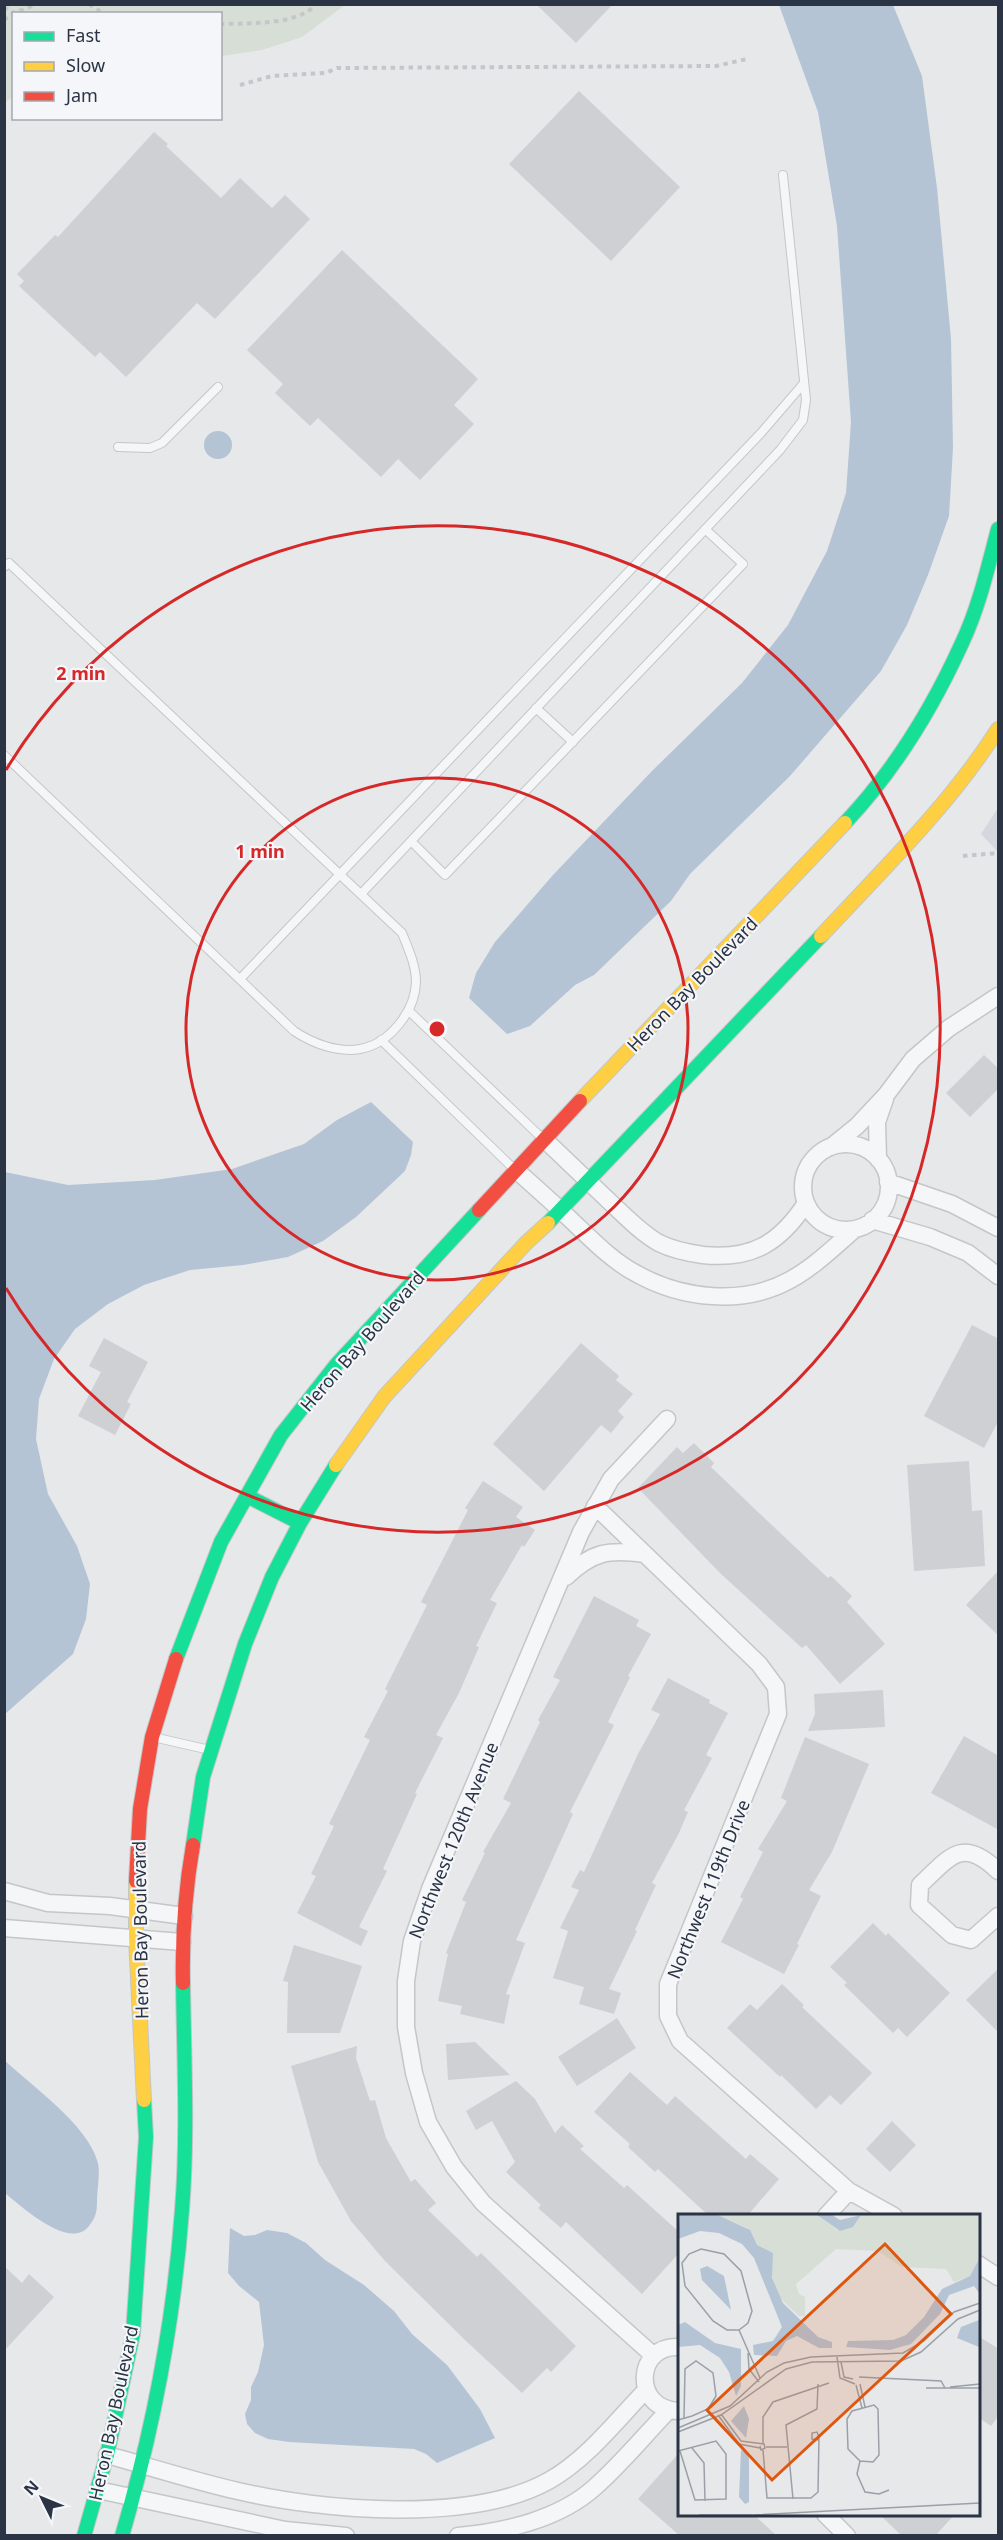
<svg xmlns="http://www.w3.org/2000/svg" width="1003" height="2540" viewBox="0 0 1003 2540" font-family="'Noto Sans',sans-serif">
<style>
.built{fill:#d4d7dd}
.green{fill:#d6ded6}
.water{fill:#b4c4d5}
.building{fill:#ced0d3}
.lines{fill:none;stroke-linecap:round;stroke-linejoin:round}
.lane-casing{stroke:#c4c6c8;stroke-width:10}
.street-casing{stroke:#c4c6c8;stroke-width:19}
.fast-casing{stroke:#c4c6c8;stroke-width:16}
.slow-casing{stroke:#c4c6c8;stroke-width:16}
.jam-casing{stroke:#c4c6c8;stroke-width:16}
.path{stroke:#c5c6ca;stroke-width:4;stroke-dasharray:4.5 4.5;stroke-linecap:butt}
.lane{stroke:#f5f6f7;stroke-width:8}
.street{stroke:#f5f6f7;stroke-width:16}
.fast{stroke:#16e098;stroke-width:14}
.slow{stroke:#ffcf43;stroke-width:14}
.jam{stroke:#f24e42;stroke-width:14}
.ring{fill:none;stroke:#d62828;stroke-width:3}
.labels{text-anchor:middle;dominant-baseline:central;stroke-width:4.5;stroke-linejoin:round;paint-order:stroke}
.street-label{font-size:18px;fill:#2b3445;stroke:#f4f6f9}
.inset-road{fill:none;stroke:#9ba0a8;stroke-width:1.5}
.view{fill:#df570f;fill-opacity:0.15;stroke:#df570f;stroke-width:3}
.inset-edge{fill:none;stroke:#2b3445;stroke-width:3}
.centre{fill:#d62828;stroke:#f4f6f9;stroke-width:3}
.ring-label{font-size:18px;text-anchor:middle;font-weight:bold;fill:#d62828;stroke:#f4f6f9;stroke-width:4.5;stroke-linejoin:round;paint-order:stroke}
</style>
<rect width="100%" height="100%" fill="#e6e8ea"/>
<path class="built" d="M998,808V852L981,834Z"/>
<path class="green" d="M5,4H345V5L302,37L262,50L221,56L220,14H14L13,97L5,102Z"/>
<path class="water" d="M779,5H893L922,76L937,188L951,339L953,448L949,516L928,575L907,625L881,671L790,776L690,874L671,901L594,975L575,985L530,1026L507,1034L469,998L476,973L495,942L553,875L652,771L742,683L788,625L827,551L846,493L851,422L837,226L818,112Z
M204 445a14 14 0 1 1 28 0a14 14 0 1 1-28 0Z
M371,1102L413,1142L411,1155L405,1171L356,1217L323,1241L288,1257L243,1265L190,1270L144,1285L108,1304L75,1329L54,1359L39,1399L36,1439L48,1494L77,1546L90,1584L86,1619L73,1654L5,1714V1172L68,1185L155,1180L232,1169L304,1144L337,1120Z
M4,2060C31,2085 87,2125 97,2160C101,2171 97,2189 97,2201C97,2212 96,2217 89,2226C70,2251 22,2207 5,2193Z
M230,2228L244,2236L255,2235L267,2230L287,2233L306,2243L325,2260L364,2285L394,2311L412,2334L447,2365L480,2409L495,2438L437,2463L426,2454L414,2449L289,2442L268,2439L255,2433L247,2424L245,2414L251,2400V2387L258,2372L264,2345L259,2302L239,2286L228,2273Z"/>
<path class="building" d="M536,4H613L576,43Z
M579,91L680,187L611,261L509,164Z
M154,132L168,144L166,146L221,198L240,178L272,208L285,195L310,219L215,319L197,303L126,377L100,352L95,357L19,286L24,281L17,274L55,235L58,237Z
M342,250L478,379L454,405L474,424L420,480L398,459L381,477L318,418L310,426L275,393L283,384L247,350Z
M984,1055L999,1069V1088L970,1117L946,1093Z
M972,1325L999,1339V1420L984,1448L924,1416Z
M104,1338L148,1362L127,1402L131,1404L115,1435L78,1416L101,1372L89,1366Z
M581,1343L619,1376L616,1380L633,1394L618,1411L624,1417L611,1433L601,1425L544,1491L493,1444Z
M694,1443L714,1463L711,1467L759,1513L828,1578L831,1576L852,1596L847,1602L885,1644L840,1684L806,1645L802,1648L720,1573L638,1488L677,1447L683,1453Z
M969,1461L972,1511L982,1510L985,1566L914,1571L907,1465Z
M483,1481L523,1507L516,1517L535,1530L524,1547L522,1545L490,1600L497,1603L476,1646L479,1647L459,1693L436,1735L443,1738L415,1793L417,1794L383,1869L387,1871L359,1927L368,1931L361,1946L297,1913L316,1876L311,1874L334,1826L329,1824L370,1740L364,1737L388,1691L385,1689L427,1605L421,1602L468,1510L465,1508Z
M999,1570V1636L966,1605Z
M594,1596L639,1620L636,1626L651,1634L628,1676L630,1677L608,1722L614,1725L570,1812L573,1814L516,1940L525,1943L506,1994L510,1995L504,2024L460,2014L462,2006L438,2001L448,1954L446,1953L466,1902L462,1900L485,1853L483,1852L511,1803L503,1799L540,1722L538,1720L560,1680L553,1677Z
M668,1678L710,1700L709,1703L728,1713L706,1755L712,1758L684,1810L688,1812L679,1833L652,1883L656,1885L635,1930L637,1931L609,1989L621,1993L614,2014L579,2004L584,1987L553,1978L568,1931L560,1928L579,1890L571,1887L580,1870L584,1872L638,1754L660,1714L651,1710Z
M883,1690L885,1727L808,1731L815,1714L814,1694Z
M964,1736L999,1756V1830L931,1793Z
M805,1737L869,1764L832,1852L809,1890L821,1896L797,1944L799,1945L784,1974L721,1942L743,1899L740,1897L763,1852L758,1849L787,1801L781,1798Z
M873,1923L886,1936L888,1933L950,1993L907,2037L898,2028L893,2033L844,1985L847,1983L830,1967Z
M294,1945L362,1966L340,2033H287L288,1982L283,1981Z
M999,1968V2033L966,2000Z
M782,1984L804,2005L802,2007L872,2073L841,2105L830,2095L816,2109L781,2075L780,2077L727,2028L750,2004L757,2010Z
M617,2018L636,2048L577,2086L558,2057Z
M475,2042L510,2075L448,2080L446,2044Z
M357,2046L356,2058L370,2101L375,2100L386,2138L411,2182L415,2179L436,2203L428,2210L477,2257L481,2253L576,2346L551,2372L547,2368L522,2393L466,2341L385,2261L351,2221L318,2162L291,2066Z
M630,2072L667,2105L675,2096L746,2159L750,2154L779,2179L747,2216H709L658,2169L655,2172L628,2147L630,2144L594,2112Z
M516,2081L535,2099L555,2133L562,2125L584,2146L580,2149L624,2188L627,2185L679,2232V2253L642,2294L566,2222L561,2228L538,2208L541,2205L506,2172L515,2162L492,2121L476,2130L466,2111Z
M892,2121L916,2145L890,2172L866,2149Z
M4,2266L22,2283L29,2274L54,2297L4,2351Z
M978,2336L999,2349V2415L991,2426L978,2417Z
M679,2453V2514H753L776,2535H679L638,2499Z
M879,2514H955L936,2535H901Z"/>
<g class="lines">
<defs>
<path id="lane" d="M118,447L150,448L162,443L218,387
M4,567L9,563L402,933C408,948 416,965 416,982C415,1012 389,1044 360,1049C337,1053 312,1043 294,1031L4,755
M536,708L573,742
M411,841L445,875L743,564L705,529
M361,894L780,450L803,420L806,400L783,175
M240,979L761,433L804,383
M409,1011L543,1139
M381,1040L514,1169
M153,1737L210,1750"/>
<path id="street" d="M544,1139C566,1160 588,1181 610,1202C625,1216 641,1233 659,1243C673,1250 689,1253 703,1255C752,1260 780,1243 806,1203
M803 1187a43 43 0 1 1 86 0a43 43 0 1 1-86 0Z
M831,1147L857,1126L886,1095L913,1059L949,1028L998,996
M878,1159L877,1122L885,1099
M516,1170C534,1186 552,1202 570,1219C590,1238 612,1261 637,1274C682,1299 743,1306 790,1280C814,1267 834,1247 855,1229
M888,1182L952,1204L998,1228
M872,1220L930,1237L968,1253L998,1276
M595,1506L759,1664L776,1687L778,1714L668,1984V2016L680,2041L849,2191L894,2216
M566,1577C592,1552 608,1549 644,1554
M998,1871C962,1836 950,1857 920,1885L919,1905L952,1935L971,1940L998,1916
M4,1891L48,1903L110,1906L184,1916
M4,1928L182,1942
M826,2216L849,2191
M978,2264L998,2277
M654,2356L483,2203L454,2167L428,2122L414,2073L406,2027V1981L412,1941L430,1889L581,1532L611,1479L667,1419
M678,2411C631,2408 636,2344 679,2347
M107,2455C151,2467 194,2481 238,2491C323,2511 473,2524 550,2480C587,2459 616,2421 646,2390
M98,2490L285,2530L346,2536
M825,2514L847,2536
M458,2536C504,2532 560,2519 595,2487C621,2464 644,2436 668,2411"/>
<path id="fast" d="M845,823C894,771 933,707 962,643C979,607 988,567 998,529
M548,1223L821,936
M247,1496L300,1523
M176,1659L221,1542L281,1435L336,1365L479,1210
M193,1845L203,1777L245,1644L272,1577L300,1523L336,1465
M84,2536L107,2455L133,2334L146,2137L144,2100
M122,2536C153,2430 174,2320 182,2210C188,2135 184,2059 183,1983"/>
<path id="slow" d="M821,936C883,869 949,806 998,729
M580,1101L845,823
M336,1465L384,1397L526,1243L548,1223
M136,1881V1938L144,2100"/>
<path id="jam" d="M479,1210L580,1101
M136,1881L140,1809L152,1737L176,1659
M183,1983C182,1936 185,1891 193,1845"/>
</defs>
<use href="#lane" class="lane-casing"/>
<use href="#street" class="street-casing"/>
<use href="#fast" class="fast-casing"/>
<use href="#slow" class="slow-casing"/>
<use href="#jam" class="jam-casing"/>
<path class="path" d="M89,4L104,14
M4,7L14,13
M4,20L14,13L37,4
M220,24C247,23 298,26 316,4
M240,85L272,76L326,73L337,68L716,66L747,59
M963,856L998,853"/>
<use href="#lane" class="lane"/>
<use href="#street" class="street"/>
<use href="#fast" class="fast"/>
<use href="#slow" class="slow"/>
<use href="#jam" class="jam"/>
</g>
<g class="ring">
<circle cx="437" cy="1029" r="251"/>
<path d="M6 770A503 503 0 1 1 6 1288"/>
</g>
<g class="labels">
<g class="street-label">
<text transform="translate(692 984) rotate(-46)">Heron Bay Boulevard</text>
<text transform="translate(362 1341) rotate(-49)">Heron Bay Boulevard</text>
<text transform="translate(453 1840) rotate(-68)">Northwest 120th Avenue</text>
<text transform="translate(708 1889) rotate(-68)">Northwest 119th Drive</text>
<text transform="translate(140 1930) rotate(-91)">Heron Bay Boulevard</text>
<text transform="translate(113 2413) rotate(-78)">Heron Bay Boulevard</text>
</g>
</g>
<g transform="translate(678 2214)">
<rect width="302" height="302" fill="#e6e8ea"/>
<path d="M40,1H139L159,16L176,12L183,1H301V45L292,62L276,68L268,55L224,53L200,37L158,35L118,70L121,80L127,83V102H121L99,81L93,58L95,42L79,31L69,14Z" fill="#d6ded6"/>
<path d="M2,1H40L72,16L79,31L95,39L94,64L105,89L140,123L154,128V134H141L119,122L108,127L99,142L76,141L75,131L95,127L104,113L76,44L64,30L41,19L22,17L0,25ZM139,1H154L162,6L183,1L175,13L162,17ZM301,45V79L296,72L271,81L262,100L233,130L212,136L168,133L170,127L215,126L228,121L246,103L264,75L292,62ZM29,52L46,62L53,96L24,66L22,55ZM301,106V133L279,124L283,113ZM7,108L37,129L63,135V172L58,182L51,158L42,144L22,131L0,133V111ZM66,192L71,205L68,224L53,207ZM63,236L69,238L71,245V288L67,290L61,283Z" fill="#b4c4d5"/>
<path class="inset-road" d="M23,35L46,40L63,57L74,97L70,109L61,116H49L35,107L7,72L4,49L11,40ZM61,116L82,164M70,139L71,155L81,168M159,143L162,164L177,170M163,148L166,163L175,165M181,163L263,167L267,174M182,170L187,193M178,171L184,194M272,173L302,170M248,174H302M196,191L200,195L201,241L195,248L182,247L170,235L169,205L174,197ZM43,200L63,227L86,230L87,234L83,236L82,232M40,201L61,230L82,234M0,206L14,202L30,195L38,182L35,159L18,147L7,155L6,204M0,214L52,192L89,158L106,149L133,143L225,139L246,127L276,98L302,89M0,218L43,201L108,155L134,148L223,147L243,138L280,105L302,96M85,230V203L95,188L151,169M88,233H109M14,234L26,249L27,287M85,236L89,284H133L140,278L141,223L139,218L134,219V225L141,226M0,237L38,227L48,240V285L17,286L2,237M182,247L179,260L187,278L201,280L211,276M115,285L108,211L139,195L140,170M21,301H75M76,301L302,289"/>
<path class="view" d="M207,30L273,100L94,266L29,196Z"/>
<rect width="302" height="302" class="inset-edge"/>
</g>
<circle cx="437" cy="1029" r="9" class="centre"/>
<g class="ring-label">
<text x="81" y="680">2 min</text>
<text x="260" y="858">1 min</text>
</g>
<rect width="1003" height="2540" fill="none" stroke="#2b3445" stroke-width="12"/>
<rect x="12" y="12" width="210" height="108" fill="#f4f6f9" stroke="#a4a8b1" stroke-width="1.5"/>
<rect x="24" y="32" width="30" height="9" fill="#16e098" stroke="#a4a8b1" stroke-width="1.5"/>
<text x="66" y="42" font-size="18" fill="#2b3445">Fast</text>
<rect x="24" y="62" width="30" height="9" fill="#ffcf43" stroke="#a4a8b1" stroke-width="1.5"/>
<text x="66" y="72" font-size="18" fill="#2b3445">Slow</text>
<rect x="24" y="92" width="30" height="9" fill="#f24e42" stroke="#a4a8b1" stroke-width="1.5"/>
<text x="66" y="102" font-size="18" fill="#2b3445">Jam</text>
<g transform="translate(42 2498) rotate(313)" stroke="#f4f6f9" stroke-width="4.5" paint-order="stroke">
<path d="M0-4.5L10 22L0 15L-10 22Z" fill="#2b3445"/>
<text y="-9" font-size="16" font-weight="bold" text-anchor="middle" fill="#2b3445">N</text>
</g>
</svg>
